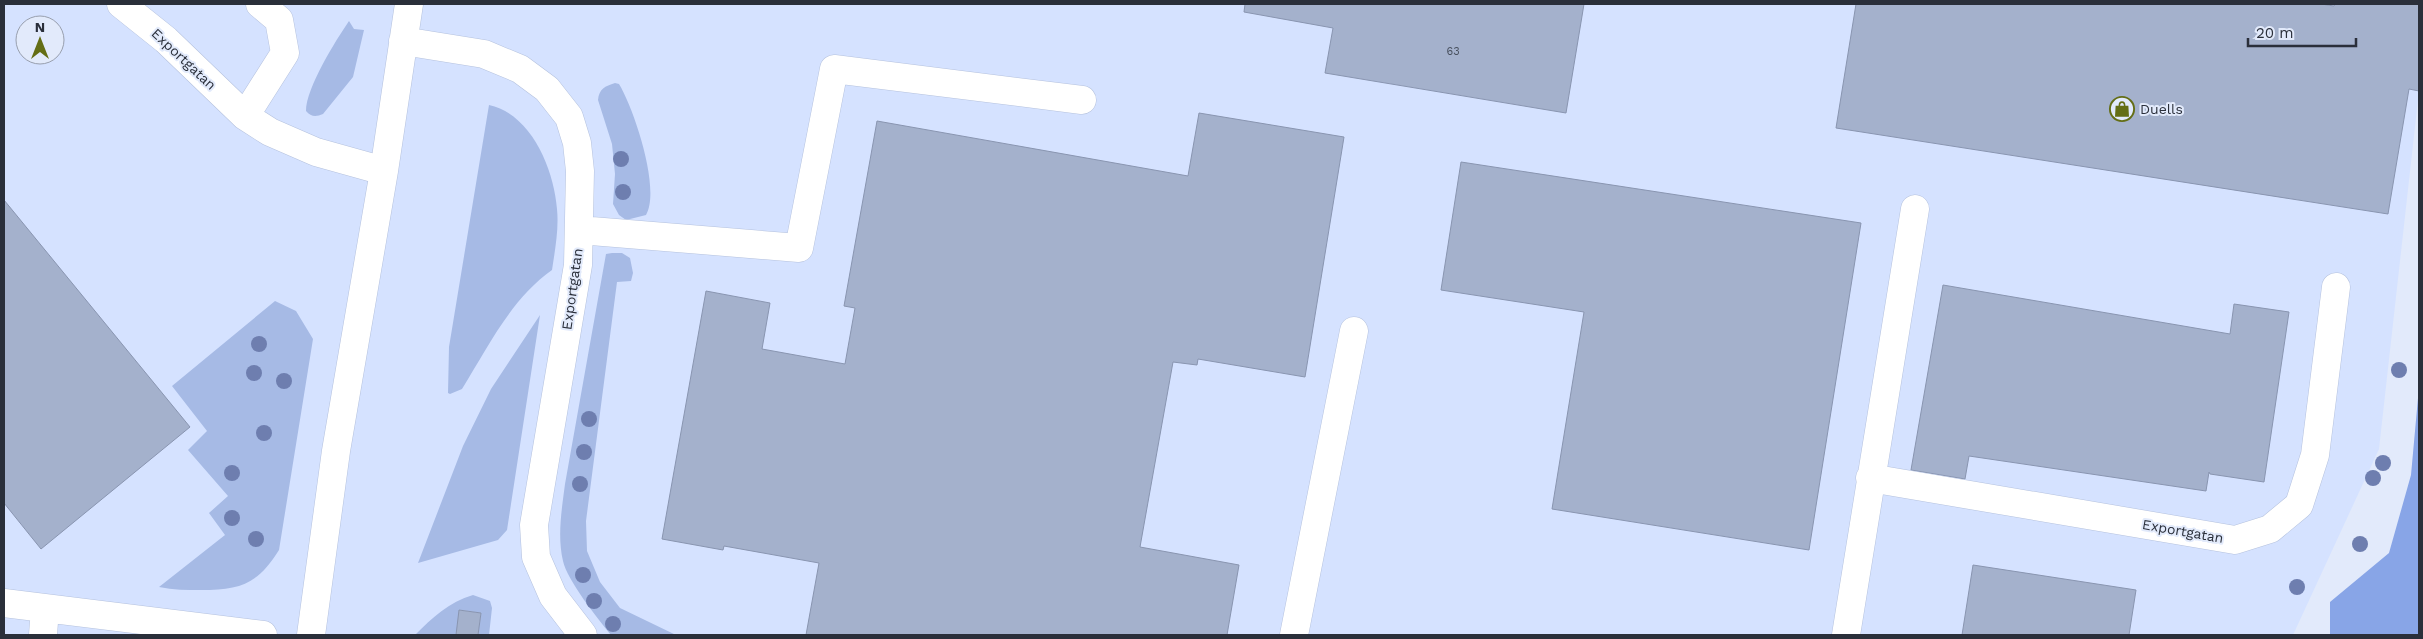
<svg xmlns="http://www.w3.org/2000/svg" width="2423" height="639" viewBox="0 0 2423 639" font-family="'Work Sans',sans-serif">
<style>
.built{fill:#d5e2ff;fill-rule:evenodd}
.green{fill:#a6bae5}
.water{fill:#88a5e7}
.building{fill:#a4b1cc;stroke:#8995b0}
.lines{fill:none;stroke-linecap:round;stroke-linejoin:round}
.minor-casing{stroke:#b5c2de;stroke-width:29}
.minor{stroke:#fff;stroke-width:28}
.tree{fill:#6e7eaf}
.labels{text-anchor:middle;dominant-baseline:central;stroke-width:4;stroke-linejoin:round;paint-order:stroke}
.number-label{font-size:11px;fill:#48505e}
.street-label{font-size:14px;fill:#2a2f3a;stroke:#e2eafb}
.poi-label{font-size:14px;fill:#2a2f3a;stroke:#e2eafb;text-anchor:start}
</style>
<rect width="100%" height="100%" fill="#e2eafb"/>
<path class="built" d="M4,4H2419V91L2379,449L2293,635H4ZM25,25H55V55H25Z"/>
<path class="green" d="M349,21L354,29L364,30L353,77L323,114C316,117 311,117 306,111C306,88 336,40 349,21Z
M615,83L619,84C634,109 661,189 646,215L626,220L619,215L613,204L615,174L612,144L598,100C599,89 605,86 615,83Z
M489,105C531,114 554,169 557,209C559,229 555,250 552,270C511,299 488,347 462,389L450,394L448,393L449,347Z
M612,253H622L630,258L633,273L631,281L617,282L586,521L587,551L600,582L620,608L676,635H611C598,619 567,580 563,561C557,536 562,508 565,484L606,254Z
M275,301L296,311L313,339L279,550C258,584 240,590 201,590C187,590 173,590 159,587L225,535L209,513L228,496L188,450L207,431L172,386Z
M540,315L507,530L498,540L418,563L463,446L491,389Z
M473,595L490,601L492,608L489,635H478L481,613L460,610L456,635H415C432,618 449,602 473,595Z"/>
<path class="water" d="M2419,387V635H2330V602L2389,553L2411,475Z"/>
<path class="building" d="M1245,4H1584L1566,113L1325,73L1333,28L1244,12Z
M1856,4H2321L2334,6L2335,4H2419V91L2409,89L2388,214L1836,128Z
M1199,113L1344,137L1305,377L1198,359L1197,365L1173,362L1140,547L1239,565L1227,635H806L819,563L724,546L723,550L662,539L706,291L770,303L762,349L845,364L855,308L844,306L877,121L1188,176Z
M1461,162L1861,223L1809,550L1552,509L1584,312L1441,290Z
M4,200L190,427L41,549L4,503Z
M1943,285L2230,334L2234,304L2289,312L2264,482L2210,474L2209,472L2206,491L1969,456L1965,479L1911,470Z
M1973,565L2136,590L2129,635H1962Z
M459,610L481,613L478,635H456Z"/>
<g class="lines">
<defs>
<path id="minor" d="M121,4L166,40L245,116L270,132L316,152L384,171
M403,41L484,54L520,69L547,89L569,117L577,143L580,171L578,265L534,525L536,557L553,596L583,635
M245,116L285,53L279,20L260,4
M579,230L799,248L834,69L1082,100
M1870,478L2235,540L2270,529L2299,505L2315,455L2336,287
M4,603L263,635
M43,635L45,608
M311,635L336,451L384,171L409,4
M1294,635L1354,331
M1846,635L1915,209"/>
</defs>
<use href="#minor" class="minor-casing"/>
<use href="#minor" class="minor"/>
</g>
<g class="tree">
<circle cx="621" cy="159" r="8"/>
<circle cx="623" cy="192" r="8"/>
<circle cx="259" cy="344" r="8"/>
<circle cx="2399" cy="370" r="8"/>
<circle cx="254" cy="373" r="8"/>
<circle cx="284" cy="381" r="8"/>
<circle cx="589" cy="419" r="8"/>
<circle cx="264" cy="433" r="8"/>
<circle cx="584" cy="452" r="8"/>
<circle cx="2383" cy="463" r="8"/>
<circle cx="232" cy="473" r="8"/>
<circle cx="2373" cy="478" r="8"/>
<circle cx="580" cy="484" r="8"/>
<circle cx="232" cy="518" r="8"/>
<circle cx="256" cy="539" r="8"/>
<circle cx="2360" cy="544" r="8"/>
<circle cx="583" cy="575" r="8"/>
<circle cx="2297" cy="587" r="8"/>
<circle cx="594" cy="601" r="8"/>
<circle cx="613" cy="624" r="8"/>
</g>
<defs>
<symbol id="shop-ring" viewBox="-11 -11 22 22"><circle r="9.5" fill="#e2eafb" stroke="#646e15" stroke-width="1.5"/><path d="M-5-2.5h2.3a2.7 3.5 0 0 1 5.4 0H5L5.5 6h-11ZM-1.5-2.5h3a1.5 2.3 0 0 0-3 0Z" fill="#646e15"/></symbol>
</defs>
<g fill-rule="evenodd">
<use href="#shop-ring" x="2108" y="95" width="28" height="28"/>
</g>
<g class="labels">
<g class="number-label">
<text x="1453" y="51">63</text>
</g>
<g class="street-label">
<text transform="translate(184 59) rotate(43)">Exportgatan</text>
<text transform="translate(572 289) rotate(-82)">Exportgatan</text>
<text transform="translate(2183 531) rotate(10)">Exportgatan</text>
</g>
<g class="poi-label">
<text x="2140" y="109">Duells</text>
</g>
</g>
<rect width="2423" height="639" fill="none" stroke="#2a2f3a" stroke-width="10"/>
<g transform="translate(40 40)"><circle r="24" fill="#e2eafb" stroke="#989fae"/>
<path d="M0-4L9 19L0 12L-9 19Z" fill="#646e15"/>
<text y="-8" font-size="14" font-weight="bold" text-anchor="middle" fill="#2a2f3a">N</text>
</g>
<path d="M2248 38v8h108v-8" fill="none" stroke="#2a2f3a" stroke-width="2.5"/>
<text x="2256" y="38" font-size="15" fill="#2a2f3a" stroke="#e2eafb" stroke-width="4" paint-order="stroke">20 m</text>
</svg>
